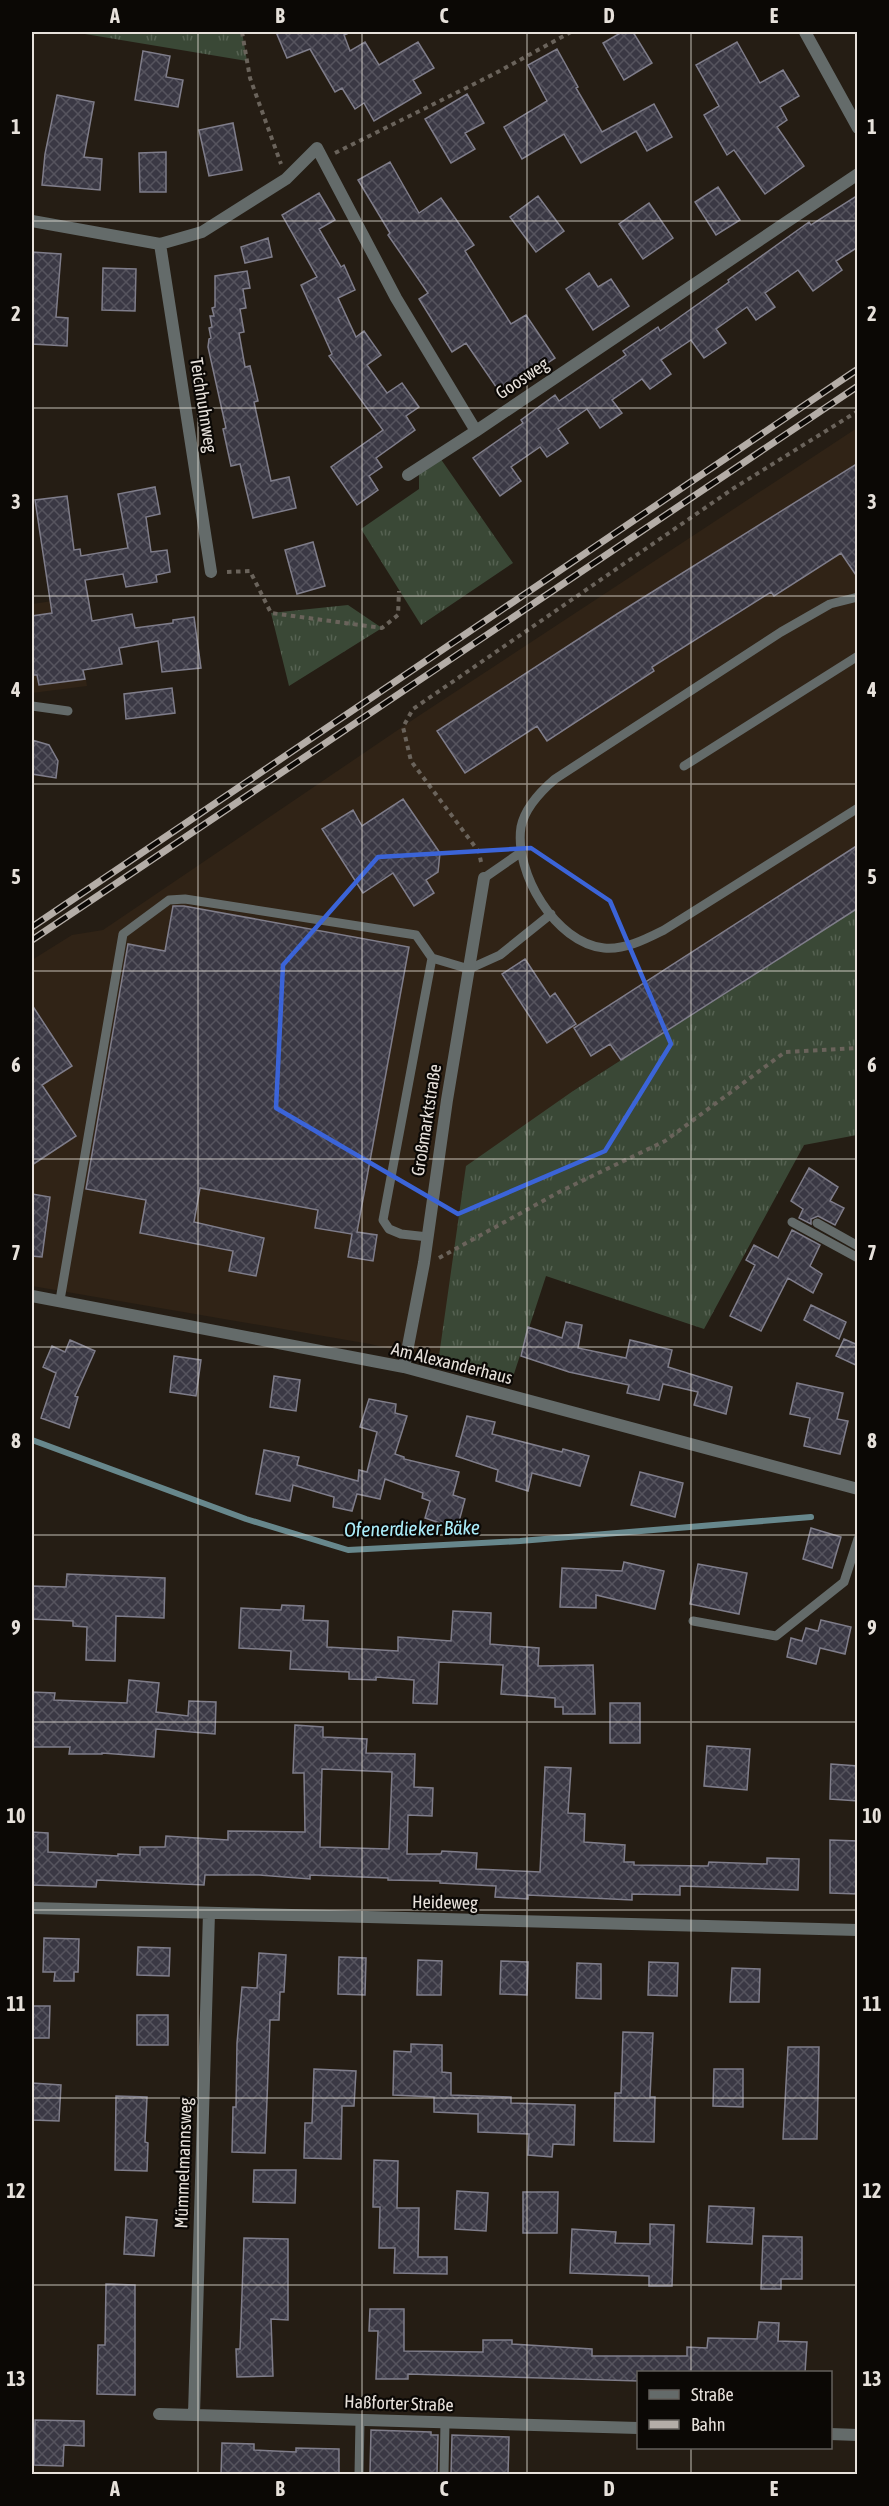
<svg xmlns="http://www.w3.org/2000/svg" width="889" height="2506" viewBox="0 0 889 2506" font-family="'Asap Condensed',sans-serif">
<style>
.built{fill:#302316}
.grass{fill:url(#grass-tufts)}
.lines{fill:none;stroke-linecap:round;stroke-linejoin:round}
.stream{stroke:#67878c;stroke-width:6}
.building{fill:url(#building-cross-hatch);stroke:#7f7d8a;stroke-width:1.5;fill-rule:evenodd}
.path{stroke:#6a635b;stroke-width:4;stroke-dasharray:4.5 4.5;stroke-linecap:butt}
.lane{stroke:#646b6a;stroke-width:9}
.street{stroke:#646b6a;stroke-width:12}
.rail-casing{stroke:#b4ada7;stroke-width:7}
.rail{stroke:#0b0805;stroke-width:4.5;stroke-dasharray:14;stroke-linecap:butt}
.marked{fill:none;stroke:#3b64d8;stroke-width:4.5;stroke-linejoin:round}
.grid{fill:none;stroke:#e7e1db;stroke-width:1.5;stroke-opacity:0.55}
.labels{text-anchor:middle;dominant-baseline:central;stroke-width:4.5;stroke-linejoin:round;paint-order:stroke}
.street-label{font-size:18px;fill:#e7e1db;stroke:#0b0805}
.water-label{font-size:20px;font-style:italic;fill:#abedfa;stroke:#0b0805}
.neatline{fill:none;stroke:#e7e1db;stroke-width:2}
.grid-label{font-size:20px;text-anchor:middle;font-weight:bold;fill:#e7e1db}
</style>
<defs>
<pattern id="grass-tufts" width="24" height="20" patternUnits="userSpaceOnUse" patternTransform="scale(1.5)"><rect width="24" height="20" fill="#3a4836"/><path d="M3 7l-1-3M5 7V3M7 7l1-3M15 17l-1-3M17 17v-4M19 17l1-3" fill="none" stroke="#566252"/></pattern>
<pattern id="building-cross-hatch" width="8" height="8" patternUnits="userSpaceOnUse" patternTransform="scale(1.5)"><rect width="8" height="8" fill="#3a3844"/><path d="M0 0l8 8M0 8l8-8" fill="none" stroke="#56545e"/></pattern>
</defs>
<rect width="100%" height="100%" fill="#251d14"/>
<path class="built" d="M857,428V908L573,1091L440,1361L370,1344L32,1286V960L72,935L103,930L417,717Z
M73,598L87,686L32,693V604Z"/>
<path class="grass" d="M73,32H242L247,61Z
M438,455L513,563L421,625L361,529L419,489V467Z
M348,605L382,628L289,686L271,613Z
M857,908V1135L804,1145L704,1329L546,1276L511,1383L438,1363L466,1166L573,1091Z"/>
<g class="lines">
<path class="stream" d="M32,1440L246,1519L348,1550L520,1541L811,1517"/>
</g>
<path class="building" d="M276,32H351L344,35L350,51L365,42L379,65L418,42L434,68L413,80L421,93L374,121L364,103L355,109L342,88L335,92L310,49L287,58Z
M622,32H633L652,63L624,80L603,43Z
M737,42L760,83L783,70L799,96L780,107L787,120L777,127L804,166L765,194L734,150L727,155L704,115L719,106L696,65Z
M557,49L578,87L576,88L602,132L654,104L672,137L647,151L636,131L581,163L564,134L522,159L504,127L547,101L528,65Z
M143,51L170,56L166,77L183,80L178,107L135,100Z
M467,94L484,123L465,133L475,149L451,163L425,119Z
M57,95L94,102L84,157L102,159L100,190L42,185L45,154Z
M233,123L242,170L209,176L199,130Z
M166,152V192H140L139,153Z
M390,162L419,213L441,198L474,245L465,251L511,324L526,315L555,358L501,394L466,343L452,352L419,299L428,293L388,235L390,233L358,180Z
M718,187L740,220L716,235L695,202Z
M319,193L335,220L319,229L341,267L344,265L355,290L338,298L356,337L364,331L381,355L367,365L387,393L402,383L419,407L406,416L415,430L376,458L382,467L369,476L378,490L357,505L331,467L383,430L329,356L332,354L301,285L317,277L282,215Z
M858,195V247L836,261L842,270L813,291L798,270L765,293L775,307L756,320L747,307L716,329L726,343L704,358L691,340L661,360L671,374L650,389L642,379L612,400L622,413L600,428L587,409L558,429L568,443L547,457L540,447L511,467L521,481L500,496L473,458L523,423L521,420L555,395L559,401L626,355L623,351L658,327L660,331L729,282L728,280L809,222L811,225Z
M538,196L564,231L536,252L510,217Z
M649,203L673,238L643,259L619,224Z
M268,238L272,257L245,263L241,247Z
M32,252L61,254L56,317L68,318L67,346L32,344Z
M103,268L136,269L135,311L102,310Z
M247,271L250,288L243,289L246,308L240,309L244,332L239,333L245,367L250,366L258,401L254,402L271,481L289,477L296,508L253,518L240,464L231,466L223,429L226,428L208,347L209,339L211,338L209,328L212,327L210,316H214L212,308L215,307V276Z
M589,273L598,287L611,279L629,306L593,330L566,289Z
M858,463V578L841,553L774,596L771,592L652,667L654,671L547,741L537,726L465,773L437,731L617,614Z
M155,487L160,514L146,517L151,552L167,550L170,572L156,575L157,582L126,587L123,574L85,580L92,621L132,614L135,628L173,623V620L194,617L201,668L162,672L158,641L119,648L122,664L83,670L85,679L39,685L37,675H32V616L52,613L35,500L67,496L74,550L80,549L81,556L128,548L118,494Z
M313,542L325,586L297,594L285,550Z
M172,688L175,713L126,719L124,694Z
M32,740L49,745L58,761L56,778L32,774Z
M403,799L440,853L438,872L426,880L434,893L414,906L393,873L363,893L322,829L353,810L362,826Z
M858,845V908L621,1060L610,1044L591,1056L574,1028Z
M173,906H184L409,947L357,1232L377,1235L373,1261L348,1257L352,1234L315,1228L318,1210L200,1188L194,1222L264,1238L256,1276L229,1271L233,1251L140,1233L146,1200L86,1189L128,944L165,951Z
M525,959L550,997L555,993L576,1024L547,1043L502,974Z
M32,1005L72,1066L42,1085L76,1136L32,1165Z
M809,1168L838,1187L830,1201L844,1208L835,1225L818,1216L811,1219V1224L799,1218L803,1209L791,1201Z
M32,1194L50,1197L42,1257L32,1256Z
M792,1230L820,1245L810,1266L822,1274L813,1293L788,1278L761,1331L730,1316L755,1265L746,1260L754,1245L778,1258Z
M811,1305L846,1322L839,1339L804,1320Z
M566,1322L582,1325L578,1348L626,1358L630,1340L672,1350L668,1367L732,1387L726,1414L694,1405L698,1392L663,1384L659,1400L627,1393L629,1385L569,1372L521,1356L528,1327L562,1338Z
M844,1339L858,1345V1366L836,1356Z
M70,1340L95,1351L75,1396L78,1397L69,1428L41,1418L56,1373L43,1367L52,1346L65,1352Z
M174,1356L201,1360L196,1396L170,1392Z
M274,1376L300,1380L296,1411L270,1407Z
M797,1383L843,1393L837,1419L848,1421L840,1454L804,1446L810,1418L790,1414Z
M369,1399L396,1404L395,1413L407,1416L395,1454L404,1457V1459L459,1472L453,1495L465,1499L457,1529L425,1518L430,1501L422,1498L423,1493L385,1479L380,1499L357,1494L352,1511L333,1507L334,1497L293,1485L290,1501L256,1494L264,1450L299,1457L297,1465L358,1481L359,1470L367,1472L377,1432L360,1427Z
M467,1416L495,1422L492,1434L562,1452L563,1449L589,1456L580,1486L532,1473L528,1491L496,1481L498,1470L456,1456Z
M640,1472L683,1483L675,1517L631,1505Z
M811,1528L841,1537L832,1568L803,1559Z
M624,1562L664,1571L655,1609L596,1595V1608L560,1607L562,1568L622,1571Z
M698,1564L747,1573L739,1614L690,1604Z
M67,1574L165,1578L164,1618L116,1616L115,1661L86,1660L87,1627L73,1626V1621L32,1619V1586L66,1587Z
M282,1605L304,1606L303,1620L328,1621L327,1647L398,1651V1637L451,1641L453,1611L491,1613L490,1644L539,1648L538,1666L593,1665L595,1714H563V1707H555V1698L501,1694L503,1665L439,1662L437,1704L413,1703L414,1680L376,1677V1680L349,1679V1672L290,1669L291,1651L239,1648L241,1608L281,1610Z
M821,1620L851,1627L845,1654L820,1648L816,1664L787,1657L791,1638L802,1641L806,1628L818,1631Z
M129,1680L159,1683L156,1712L188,1716L189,1701L216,1702L215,1734L156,1729L154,1757L102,1753V1754H69L70,1747H32V1692L55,1693L54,1700L127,1703Z
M610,1703H640V1743H610Z
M295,1725L323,1727V1737L367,1739L366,1753L415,1754L414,1787L433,1788L432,1816L408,1815L407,1854H441L442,1851L477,1853L476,1869L540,1872L545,1767L571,1768L568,1813L585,1814L584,1842L625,1845L624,1862H634V1865L708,1866L709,1862L767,1864V1858L799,1859L798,1890L680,1886V1895L632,1894V1900L528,1895V1899L495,1897L496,1886L440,1883V1881L388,1880V1878L310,1875V1879L259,1875H205L204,1885L97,1880L96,1887L32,1885V1832L48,1833V1852L118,1856V1854L140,1855V1847H165L166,1836L228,1840V1831L305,1832L304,1773H293ZM322,1769L392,1772L389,1849L320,1847Z
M707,1746L750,1749L747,1790L704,1786Z
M831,1764L858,1766V1801L830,1799Z
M830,1840L858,1841V1894L830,1893Z
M44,1938L79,1939L78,1972H74V1981H54L55,1972H43Z
M138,1947L170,1948L169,1976L137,1975Z
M259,1953L286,1955L284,1992H280L279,2020H270L265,2153L232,2152L233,2107H236L237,2043L242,1987L257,1988Z
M339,1957L366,1958L365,1995L338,1994Z
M418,1960L442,1961L441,1995H417Z
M501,1961L528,1962L527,1995L500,1994Z
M649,1962L678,1963L677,1996L648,1995Z
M577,1963L601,1964V1999L576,1998Z
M732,1968L760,1969L759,2002H730Z
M32,2006H50L49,2038H32Z
M137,2015H168V2045H137Z
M623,2032L653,2033L650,2097H655L654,2142L614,2141L615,2093H621Z
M411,2044L442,2045V2072L451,2073V2095L511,2097V2103L575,2105L574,2145L553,2144L552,2157L528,2155L529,2134L478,2132V2114L434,2112V2097L393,2095L394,2051L411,2052Z
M788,2047H819L817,2139H783Z
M314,2069L356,2071L354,2106H342L341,2159L304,2158L305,2123H312Z
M714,2069H743V2107L713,2106Z
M32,2083L61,2085L59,2121L32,2120Z
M116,2096L147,2097L145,2142L148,2143L147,2171L115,2170Z
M374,2160L398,2161L397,2208H419L418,2257H447V2274L394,2273L395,2248H379L380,2207H373Z
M254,2170H296L295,2203L253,2202Z
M457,2191L488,2193L486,2231L455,2229Z
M523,2192H558L557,2233H523Z
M709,2206L754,2208L752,2244L707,2242Z
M126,2217L157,2220L154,2256L124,2254Z
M650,2224L674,2225L672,2286H649V2276L570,2273L572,2229L616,2232L615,2243L650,2244Z
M763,2236L802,2237V2279H781V2289H761Z
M244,2238L288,2239V2320L271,2319L273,2376L237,2377L236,2349H240Z
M106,2284L135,2285V2395L97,2394L98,2345H105Z
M370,2309H404V2351L483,2352V2340H512V2344L592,2349V2356H687V2347L707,2348L708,2338L757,2339L759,2322L779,2323L778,2341L807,2342L805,2373H639V2381L408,2374V2379H376L378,2331H369Z
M35,2420L84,2421V2446L64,2445L63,2466L34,2465Z
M371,2430L431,2432V2435H438L437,2475L370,2473Z
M452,2435L509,2437L508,2475H451Z
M222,2443L254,2444V2450L296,2452V2448L339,2449V2475H221Z"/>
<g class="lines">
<path class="path" d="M242,32L250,78L281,164
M335,153L494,74L571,32
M227,572L250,571L271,613L382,628L398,615L399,591
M481,862L479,852L411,761L403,727L413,709L734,488L858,411
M439,1258L561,1191L665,1141L785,1052L858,1048"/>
<path class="lane" d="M858,597L830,604L781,632L555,779C541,791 525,807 521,827C514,872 555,943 604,948C625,950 646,939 664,930L858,808
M32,706L68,711
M684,766L858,656
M484,878L520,853
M432,958L469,969L500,955L551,914
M792,1222L858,1258
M817,1223L858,1246
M60,1300L123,934L169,900L185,899L416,935L432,958L383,1220L389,1229L401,1234L428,1237
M693,1621L776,1636L844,1582L858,1539
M359,2474L360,2420
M444,2474L445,2422"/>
<path class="street" d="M805,32L858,128
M32,221L160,244L202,232L286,179L317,148L396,298L476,431L858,174
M160,244L211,572
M408,475L476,431
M32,1296L404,1367L858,1489
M404,1367L424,1263L447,1100L484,878
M32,1908L858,1930
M159,2414L638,2428
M194,2414L209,1913
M830,2434L858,2435"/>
<defs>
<path id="rail" d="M32,927L858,369
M32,940L858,386"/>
</defs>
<use href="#rail" class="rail-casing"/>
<use href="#rail" class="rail"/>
</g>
<path class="marked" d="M531,848L610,901L671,1044L605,1151L458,1214L276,1108L283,965L378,857Z"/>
<path class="grid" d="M198,32V2474M362,32V2474M527,32V2474M691,32V2372M32,221H858M32,408H858M32,596H858M32,784H858M32,971H858M32,1159H858M32,1347H858M32,1535H858M32,1722H858M32,1910H858M32,2098H858M32,2285H858M691,2448V2474"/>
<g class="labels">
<g class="street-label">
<text transform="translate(522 378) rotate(-34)">Goosweg</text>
<text transform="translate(204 405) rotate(81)">Teichhuhnweg</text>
<text transform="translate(426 1120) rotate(-81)">Großmarktstraße</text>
<text transform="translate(452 1363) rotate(14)">Am Alexanderhaus</text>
<text transform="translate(445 1902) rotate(1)">Heideweg</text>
<text transform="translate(183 2163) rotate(-88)">Mümmelmannsweg</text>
<text transform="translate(399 2403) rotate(2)">Haßforter Straße</text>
</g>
<g class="water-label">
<text transform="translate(412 1528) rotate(-1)">Ofenerdieker Bäke</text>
</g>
</g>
<rect width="889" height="2506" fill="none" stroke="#0b0805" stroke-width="66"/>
<rect x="637" y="2371" width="195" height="78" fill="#0b0805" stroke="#635f5b" stroke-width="1.5"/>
<rect x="649" y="2390" width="30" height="9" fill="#646b6a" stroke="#635f5b" stroke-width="1.5"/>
<text x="691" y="2401" font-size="18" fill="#e7e1db">Straße</text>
<rect x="649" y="2420" width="30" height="9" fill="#b4ada7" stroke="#635f5b" stroke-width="1.5"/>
<text x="691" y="2431" font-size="18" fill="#e7e1db">Bahn</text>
<rect x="33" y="33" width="823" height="2440" class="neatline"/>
<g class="grid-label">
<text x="115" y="23">A</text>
<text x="280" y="23">B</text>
<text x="444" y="23">C</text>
<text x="609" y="23">D</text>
<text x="774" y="23">E</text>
<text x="16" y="134">1</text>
<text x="872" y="134">1</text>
<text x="16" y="321">2</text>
<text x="872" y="321">2</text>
<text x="16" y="509">3</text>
<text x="872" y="509">3</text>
<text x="16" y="697">4</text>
<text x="872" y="697">4</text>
<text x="16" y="884">5</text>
<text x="872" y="884">5</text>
<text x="16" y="1072">6</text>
<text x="872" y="1072">6</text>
<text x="16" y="1260">7</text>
<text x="872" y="1260">7</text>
<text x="16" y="1448">8</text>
<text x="872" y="1448">8</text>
<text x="16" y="1635">9</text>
<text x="872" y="1635">9</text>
<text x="16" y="1823">10</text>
<text x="872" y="1823">10</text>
<text x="16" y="2011">11</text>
<text x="872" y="2011">11</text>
<text x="16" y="2198">12</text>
<text x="872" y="2198">12</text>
<text x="16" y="2386">13</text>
<text x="872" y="2386">13</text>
<text x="115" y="2496">A</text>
<text x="280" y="2496">B</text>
<text x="444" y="2496">C</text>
<text x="609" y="2496">D</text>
<text x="774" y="2496">E</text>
</g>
</svg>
